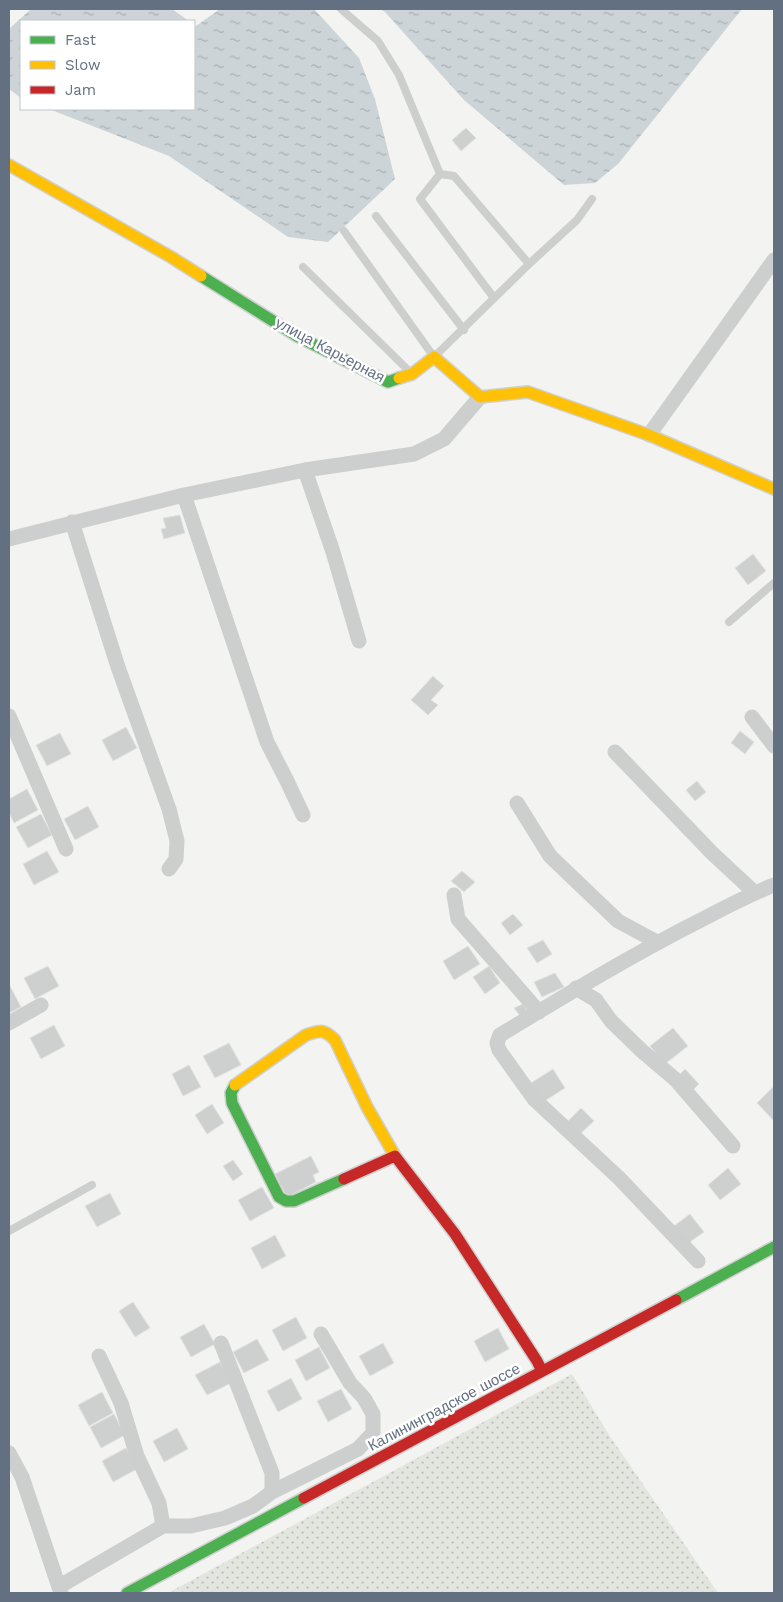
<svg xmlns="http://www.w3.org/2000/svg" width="783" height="1602" viewBox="0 0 783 1602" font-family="'Work Sans',sans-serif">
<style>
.green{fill:url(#green-dots)}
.water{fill:url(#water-ripples)}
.building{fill:#ced0d0;stroke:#e2e3e1}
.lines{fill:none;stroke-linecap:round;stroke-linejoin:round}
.fast-casing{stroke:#cfd0d0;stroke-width:14}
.slow-casing{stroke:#cfd0d0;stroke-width:14}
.jam-casing{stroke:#cfd0d0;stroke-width:14}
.lane{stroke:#cdcece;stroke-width:8}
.street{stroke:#cdcece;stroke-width:15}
.fast{stroke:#4caf50;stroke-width:11}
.slow{stroke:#ffc107;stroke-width:11}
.jam{stroke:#c62828;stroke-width:11}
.labels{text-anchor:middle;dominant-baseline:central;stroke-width:5;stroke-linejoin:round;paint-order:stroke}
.street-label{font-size:15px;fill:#637082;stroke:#fff}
</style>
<defs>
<pattern id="green-dots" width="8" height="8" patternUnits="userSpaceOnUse" patternTransform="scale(1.25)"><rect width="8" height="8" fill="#e2e6df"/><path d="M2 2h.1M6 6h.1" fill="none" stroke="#bbbfba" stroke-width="1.8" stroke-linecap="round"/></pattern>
<pattern id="water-ripples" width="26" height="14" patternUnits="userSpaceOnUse" patternTransform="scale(1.25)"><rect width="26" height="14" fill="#ccd4d7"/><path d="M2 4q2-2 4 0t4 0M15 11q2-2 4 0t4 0" fill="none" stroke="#a9b0b4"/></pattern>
</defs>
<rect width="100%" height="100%" fill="#f3f4f1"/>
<path class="green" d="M572,1374L609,1435L718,1593H168Z"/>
<path class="water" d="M31,9H172L189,21H21V98L9,89V29Z
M220,9H314L359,58L375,99L395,179L328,242L288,237L169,156L49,109H194V24L196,26Z
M380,9H742L618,164L595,183L564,185L464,100L385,12Z"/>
<path class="building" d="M466,128L476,138L461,151L452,140Z
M180,515L185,533L164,539L161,529L166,528L163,518Z
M753,554L766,571L748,585L735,568Z
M433,676L444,686L431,700L438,705L428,715L411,700Z
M126,727L137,748L113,761L102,740Z
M740,731L754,742L745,754L731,743Z
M60,733L71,754L47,766L36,745Z
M697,781L706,792L695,801L686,790Z
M27,789L38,810L14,823L9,813V799Z
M88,806L99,827L75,840L64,819Z
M41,814L52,835L28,848L16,827Z
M47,851L59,872L34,885L23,864Z
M462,871L475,882L464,892L451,881Z
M513,914L523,925L510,935L501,923Z
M543,940L552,954L537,963L527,948Z
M468,946L480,964L454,980L443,961Z
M48,966L59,986L35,999L24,978Z
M489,966L500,983L485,994L473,977Z
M555,973L564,987L542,997L534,982Z
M10,986L21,1007L9,1013V987Z
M523,1004L529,1013L521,1017L514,1008Z
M54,1025L65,1046L41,1059L30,1038Z
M673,1028L688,1046L665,1064L650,1046Z
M229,1043L241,1065L215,1078L203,1056Z
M189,1065L201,1087L183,1096L172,1074Z
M553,1069L565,1088L543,1102L531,1083Z
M685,1069L699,1084L691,1092L677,1077Z
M774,1086V1121L757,1103Z
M212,1104L224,1123L207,1134L195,1115Z
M581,1108L594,1121L579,1135L567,1122Z
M311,1156L319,1172L313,1175L316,1182L287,1197L275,1174Z
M233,1160L243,1174L233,1181L223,1166Z
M728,1168L741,1184L720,1200L708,1185Z
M262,1187L274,1208L250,1221L238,1200Z
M110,1193L121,1214L97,1227L85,1206Z
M690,1214L704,1232L687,1244L674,1226Z
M275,1235L286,1256L262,1269L251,1248Z
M133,1302L150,1328L135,1337L119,1311Z
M296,1317L307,1338L283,1351L272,1330Z
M204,1324L215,1344L191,1357L180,1337Z
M498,1328L509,1349L485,1362L474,1341Z
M257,1339L269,1360L244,1373L233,1352Z
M383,1343L394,1363L370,1376L359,1356Z
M319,1347L330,1368L306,1381L295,1360Z
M220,1362L231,1383L207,1395L195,1375Z
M291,1378L302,1399L278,1412L267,1391Z
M341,1389L352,1409L328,1422L317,1401Z
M102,1392L113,1413L89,1426L78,1405Z
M114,1414L125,1435L101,1448L90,1427Z
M177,1428L188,1449L164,1462L153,1441Z
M126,1448L137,1469L113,1482L102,1461Z"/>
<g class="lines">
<defs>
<path id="fast" d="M201,276L297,336L388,382L399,378
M235,1085L231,1093L232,1103L279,1197L286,1201H294L344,1179
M676,1300L774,1247
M127,1593L304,1498"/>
<path id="slow" d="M9,165L171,257L201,276
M399,378L412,374L434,357L480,397L528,392L649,435L774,489
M235,1085L306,1035C320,1030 324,1029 335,1040L367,1107L395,1156"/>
<path id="jam" d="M344,1179L395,1156L455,1234L537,1361L542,1371
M304,1498L676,1300"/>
</defs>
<use href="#fast" class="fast-casing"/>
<use href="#slow" class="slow-casing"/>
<use href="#jam" class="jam-casing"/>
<path class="lane" d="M341,9L378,41L399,75L440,174L420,199L494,298
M440,174L454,176L529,264
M376,216L464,330
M344,231L434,357L529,264L577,220L592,199
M303,267L409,371
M729,622L774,583
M9,1231L92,1185"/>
<path class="street" d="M649,435L774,260
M305,470L333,552L359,641
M184,495L267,742L287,781L303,815
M72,522L118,667L169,809L177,841L176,859L169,869
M9,539L184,495L305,470L414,454L444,439L480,397
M9,716L66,849
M752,717L774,746
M615,752L712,853L755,893
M517,803L550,856L618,921L657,942
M454,895L458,919L539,1012
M576,988L596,1000L611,1021L642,1051L676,1080L733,1146
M9,1023L41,1005
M698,1261L619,1178L534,1099L499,1050L497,1043L500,1035C566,995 630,956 699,921C724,908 748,895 774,885
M221,1343L272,1473V1492
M99,1356L121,1403L137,1456L159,1503L163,1526
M9,1453L22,1477L61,1593
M60,1586L163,1526H191L225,1518L253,1506L272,1492L358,1449L373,1433V1414L364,1398L350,1383L321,1334"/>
<use href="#fast" class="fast"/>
<use href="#slow" class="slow"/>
<use href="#jam" class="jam"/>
</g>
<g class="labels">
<g class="street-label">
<text transform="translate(330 350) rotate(28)">улица Карьерная</text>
<text transform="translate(444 1407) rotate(-28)">Калининградское шоссе</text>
</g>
</g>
<rect width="783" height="1602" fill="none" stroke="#637082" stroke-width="20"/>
<rect x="20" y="20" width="175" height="90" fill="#ffffff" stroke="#c1c6cd"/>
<rect x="30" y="36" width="25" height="8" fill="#4caf50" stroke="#c1c6cd"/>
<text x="65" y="45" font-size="15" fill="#637082">Fast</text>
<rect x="30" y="61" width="25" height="8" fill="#ffc107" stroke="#c1c6cd"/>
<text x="65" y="70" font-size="15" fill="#637082">Slow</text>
<rect x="30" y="86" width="25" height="8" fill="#c62828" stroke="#c1c6cd"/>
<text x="65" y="95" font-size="15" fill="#637082">Jam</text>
</svg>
